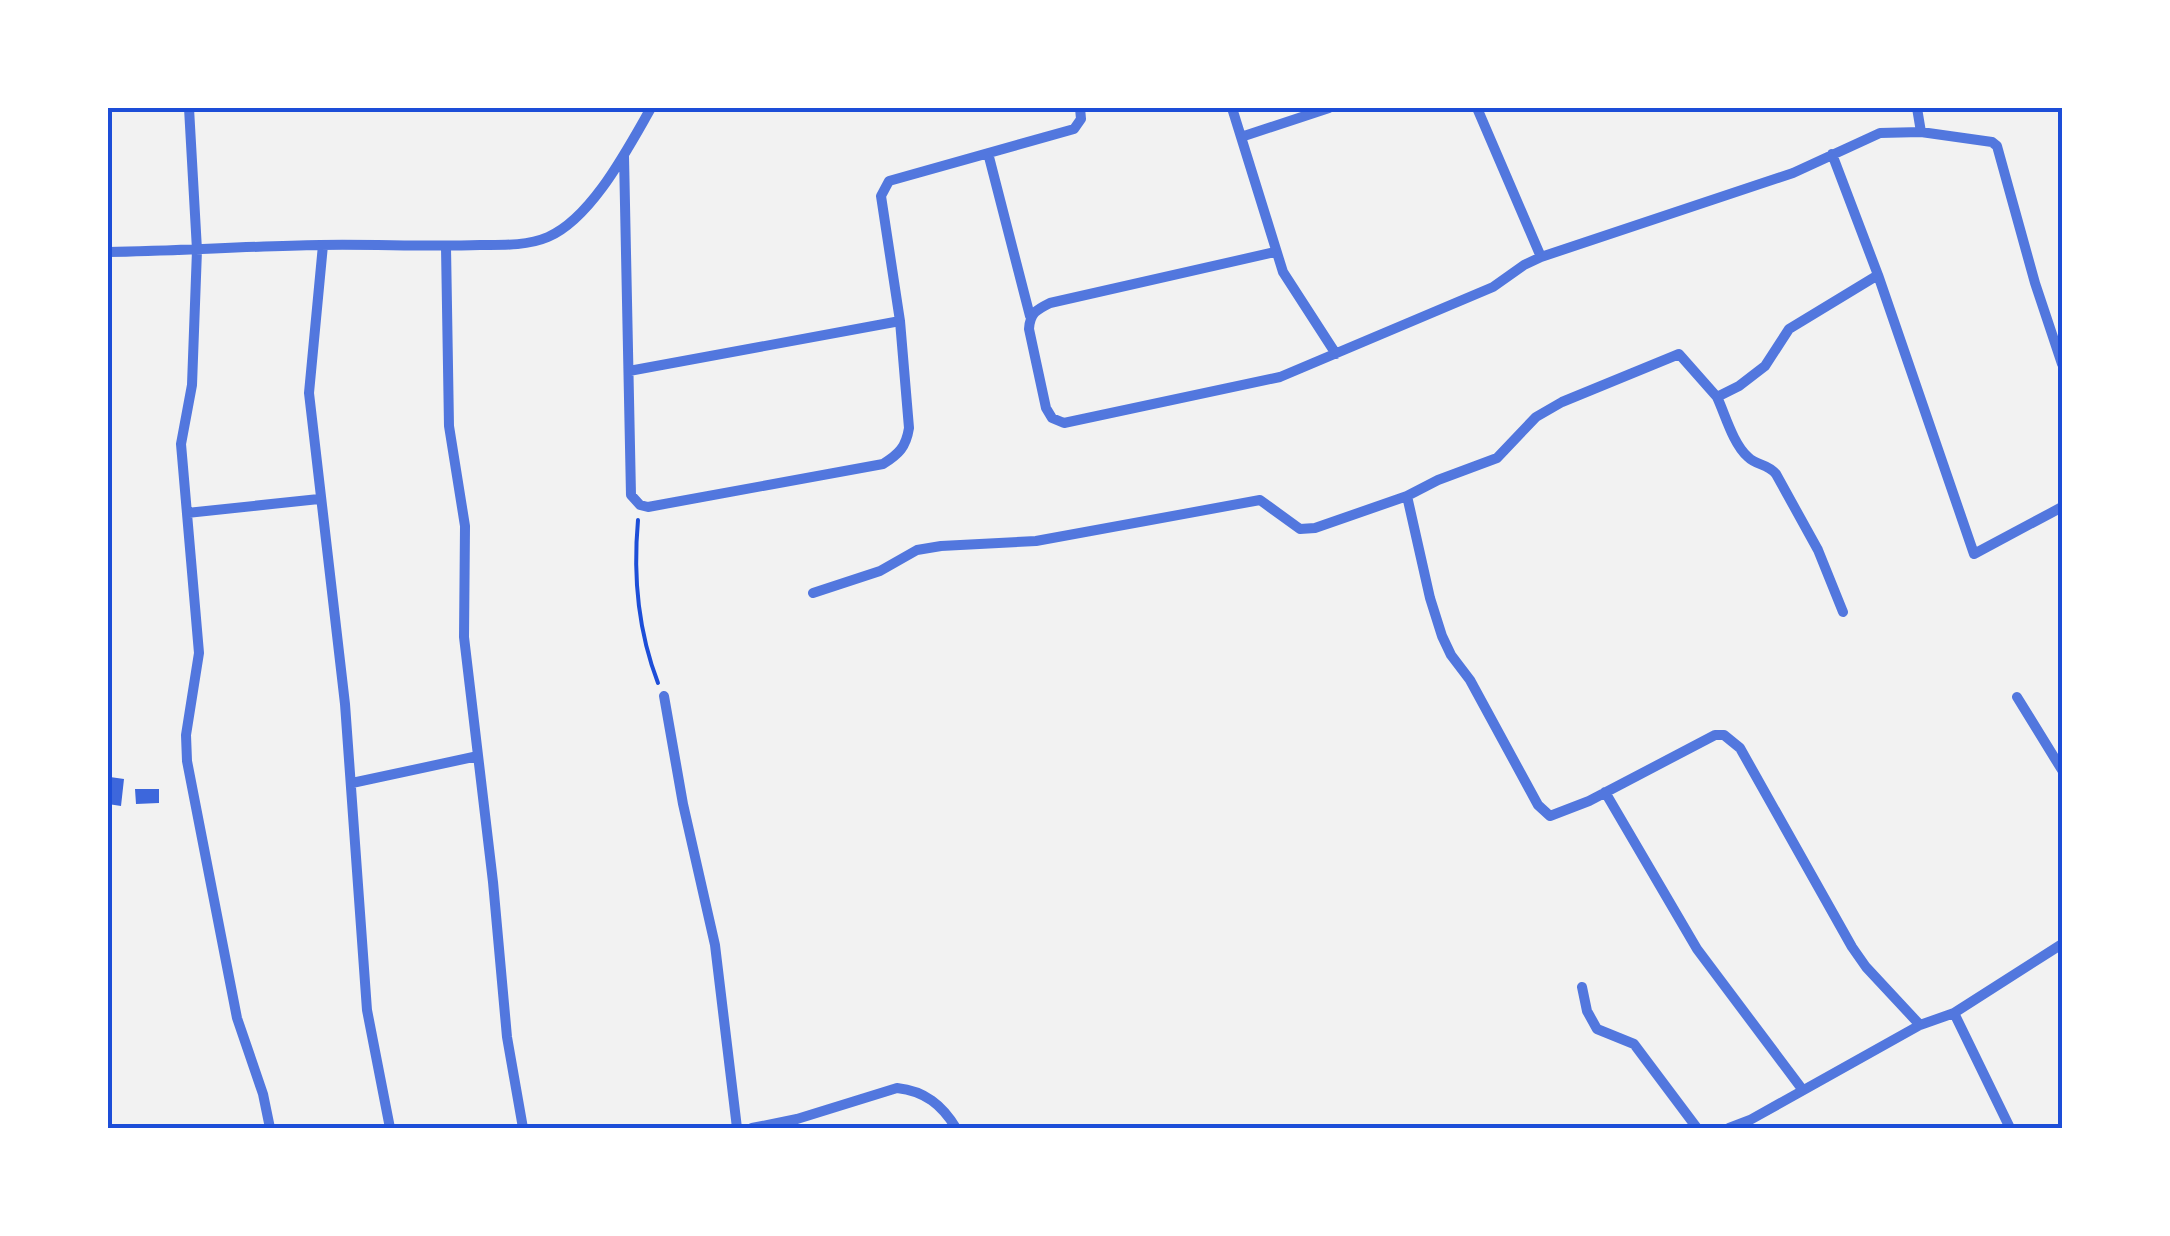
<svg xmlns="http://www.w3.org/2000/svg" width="2170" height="1236" viewBox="0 0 2170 1236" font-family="'Noto Sans',sans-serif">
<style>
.building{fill:#3d67dc}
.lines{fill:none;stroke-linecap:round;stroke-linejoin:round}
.path{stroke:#1d4ed8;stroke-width:4}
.minor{stroke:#5277de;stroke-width:10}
.neatline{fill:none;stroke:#1d4ed8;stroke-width:4}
</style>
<rect width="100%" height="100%" fill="#f2f2f2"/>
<path class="building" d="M110,777L124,779L121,806L108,804Z
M135,789H159V803L136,804Z"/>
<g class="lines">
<path class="path" d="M638,520C633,575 638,631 658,683"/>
<path class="minor" d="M189,108L197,250L192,385L181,444L199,653L186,735L187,761L237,1018L263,1094L270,1128
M1232,108L1283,272L1336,354
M1477,108L1541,257
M1921,132L1992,142L1997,146L2035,283L2062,364
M1241,137L1329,108
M988,153L1030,316
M624,156L631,495L640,505L648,507L883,464C899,454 906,447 909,428L900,321L881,196L889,181L1074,129L1081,119L1080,108
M323,245L309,393L345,704L367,1010L390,1128
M446,247L449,426L465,526L464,637L493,882L507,1037L523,1128
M108,252C179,251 249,246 320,245C374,244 427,247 480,245C502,245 527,246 548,237C592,218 628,148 651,108
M1275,252L1050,303C1036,310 1030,313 1029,329L1046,408L1052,418L1064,423L1280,377L1493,287L1524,265L1541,257L1793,173L1880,133L1921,132L1917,108
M1878,275L1974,554L2062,507
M629,371L900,321
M1717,397C1725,414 1733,444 1748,457C1757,466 1767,463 1776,474L1818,550L1843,612
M1407,496L1430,598L1442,636L1451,655L1470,680L1538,805L1550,816L1589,801L1715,735H1724L1740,748L1852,947L1866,967L1920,1025
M187,513L319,499
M813,593L880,571L917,550L941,546L1036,541L1260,500L1300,529L1315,528L1407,496L1438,480L1497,458L1536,417L1562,402L1679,354L1717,397L1739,386L1765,366L1789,329L1878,275L1832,154
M664,696L683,804L715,945L737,1128
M2017,697L2062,770
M352,783L478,756
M1605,792L1697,949L1802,1089
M1582,987L1587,1011L1597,1029L1634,1044L1697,1128
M1954,1013L2010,1128
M752,1128L797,1119L897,1088C925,1091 942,1105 956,1128
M1729,1128L1750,1120L1920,1025L1954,1013L2062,944"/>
</g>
<rect width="2170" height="1236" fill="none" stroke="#ffffff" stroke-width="220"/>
<rect x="110" y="110" width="1950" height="1016" class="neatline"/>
</svg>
